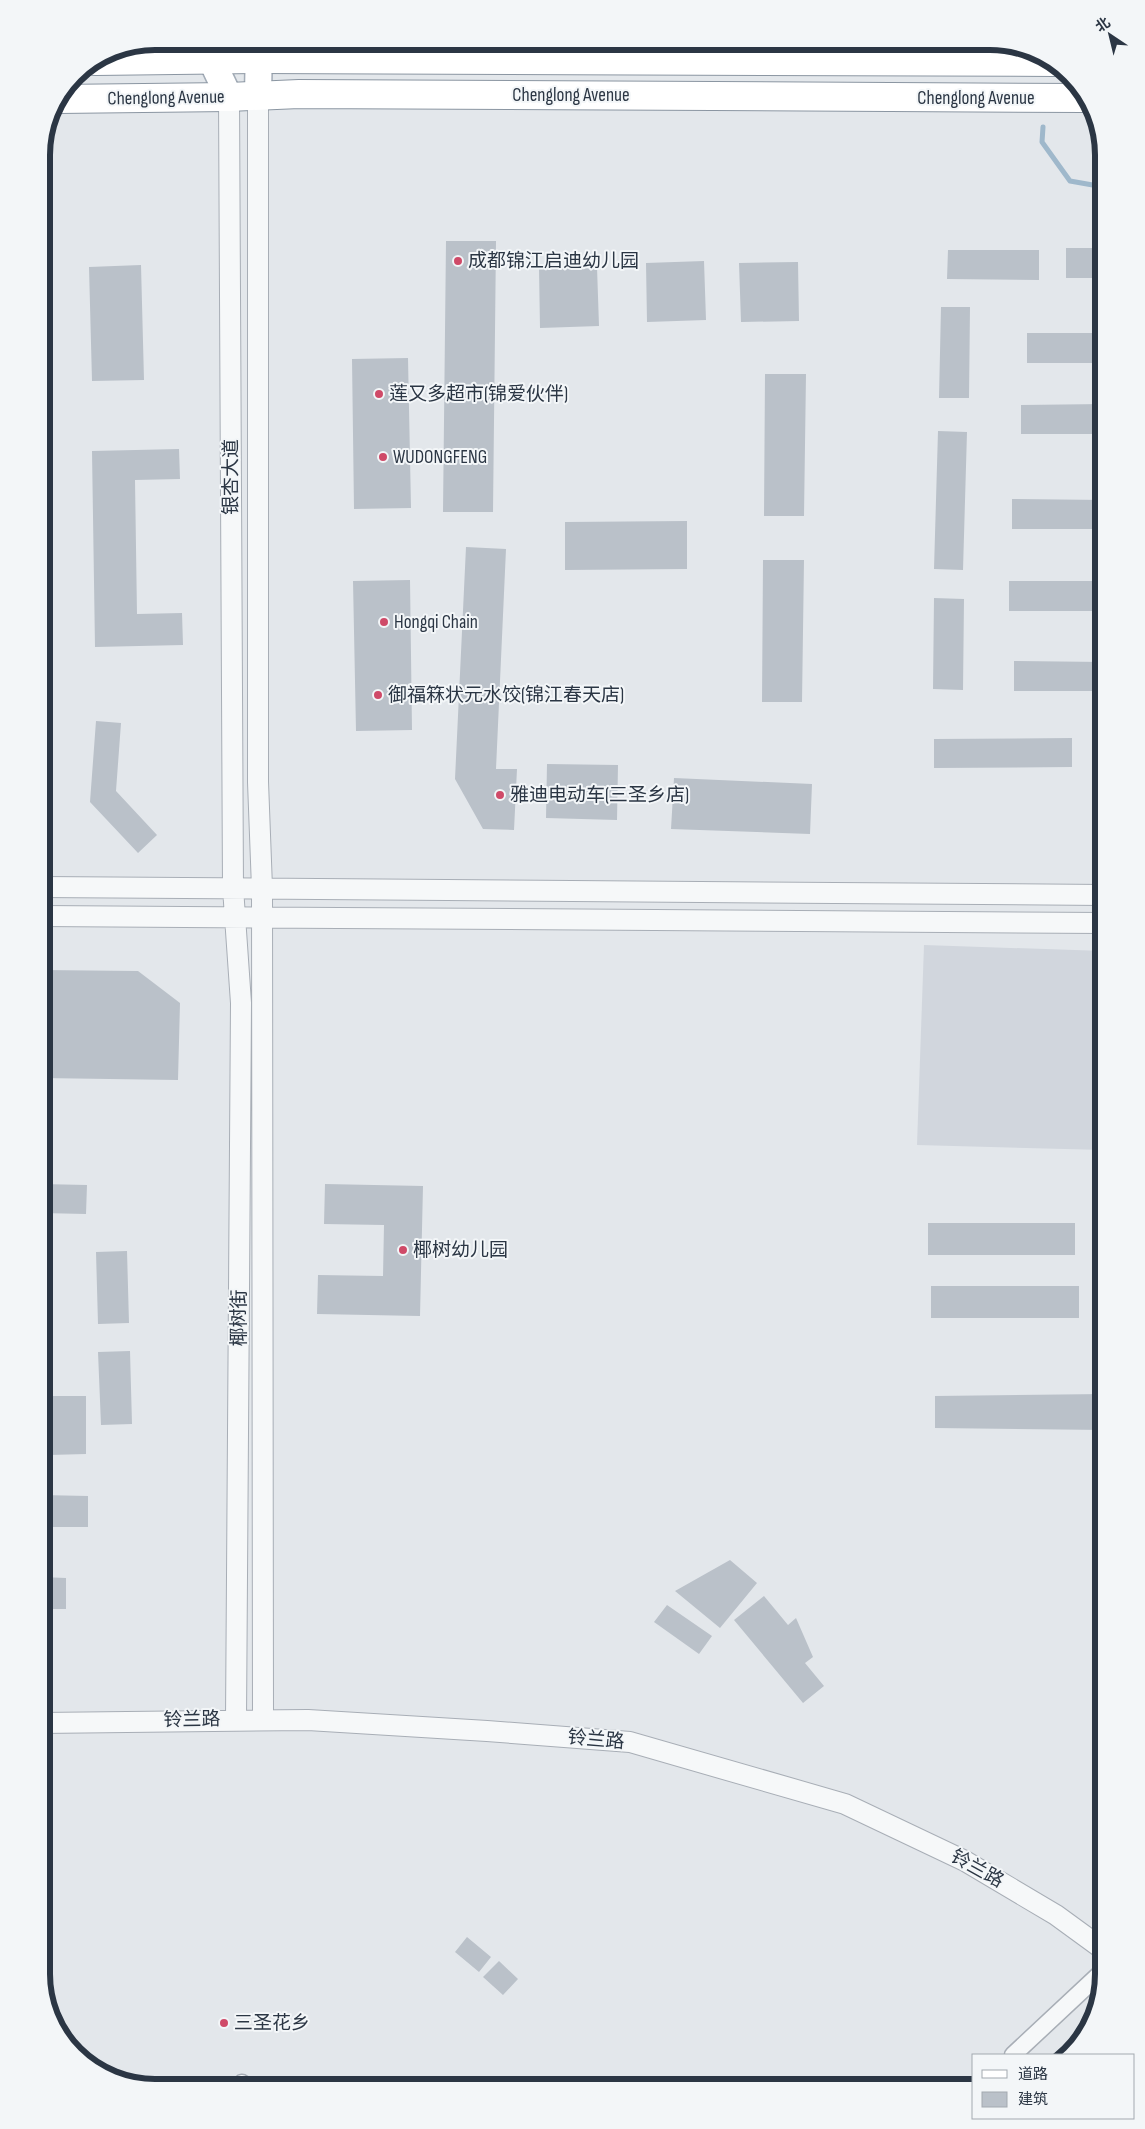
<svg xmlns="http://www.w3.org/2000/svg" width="1145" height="2129" viewBox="0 0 1145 2129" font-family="'Sofia Sans Condensed','Noto Sans SC',sans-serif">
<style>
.built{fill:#d1d6dd}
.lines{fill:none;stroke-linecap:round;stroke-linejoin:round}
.stream{stroke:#9fb8cb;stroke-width:5}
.building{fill:#bac1c9}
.minor-casing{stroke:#a8aeb6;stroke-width:19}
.tertiary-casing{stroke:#a8aeb6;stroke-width:22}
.primary-casing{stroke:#a3acb7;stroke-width:29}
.trunk-casing{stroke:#8b96a2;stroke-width:30}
.minor{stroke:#f6f8f9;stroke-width:16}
.tertiary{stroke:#f6f8f9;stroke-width:20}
.primary{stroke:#fff;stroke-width:26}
.trunk{stroke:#fff;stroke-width:28}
.poi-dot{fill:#cf4a68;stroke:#f3f6f8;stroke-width:2}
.labels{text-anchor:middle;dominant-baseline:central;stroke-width:4;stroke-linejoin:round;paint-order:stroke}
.street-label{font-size:19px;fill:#2b3644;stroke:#f3f6f8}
.poi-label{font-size:19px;fill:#2b3644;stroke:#f3f6f8;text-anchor:start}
.rim{fill:none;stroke:#2b3644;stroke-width:6}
</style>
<rect width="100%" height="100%" fill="#e3e7eb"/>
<path class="built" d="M924,945L1104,951V1150L917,1145Z"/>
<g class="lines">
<path class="stream" d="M1043,127L1042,142L1070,181L1104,187"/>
</g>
<path class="building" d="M446,241H496L493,512H443Z
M1066,248H1104V278H1066Z
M948,250H1039V280L947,279Z
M704,261L706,320L647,322L646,263Z
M798,262L799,321L741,322L739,263Z
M141,265L144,380L92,381L89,267Z
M597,267L599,326L540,328L539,268Z
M941,307H970L969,398H939Z
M1027,333H1104V363H1027Z
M408,358L411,508L354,509L352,359Z
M765,374H806L804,516H764Z
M1104,404V434H1021V405Z
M938,431L967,432L963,570L934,569Z
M179,449L180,479L135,480L137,614L182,613L183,645L95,647L92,451Z
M41,486H45V525H41Z
M1012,499L1104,500L1103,529H1012Z
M687,521V569L565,570V522Z
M466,547L506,549L496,769H517L514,830L483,829L455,779Z
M763,560H804L802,702H762Z
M410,580L412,730L356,731L353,581Z
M1009,581H1101L1100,611H1009Z
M934,598L964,599L963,690L933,689Z
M1014,661L1104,662V691H1014Z
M96,721L121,723L116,791L157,835L138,853L90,802Z
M1072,738V767L934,768V739Z
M1101,739H1104V773H1102Z
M547,764L618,765L617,820L546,818Z
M674,778L812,784L810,834L671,829Z
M41,799H52V839H41Z
M41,970L138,971L180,1003L178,1080L41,1078Z
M1098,972H1104V1063H1102Z
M41,1184L87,1185L86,1214L41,1213Z
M325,1184L423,1186L420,1316L317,1314L318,1275L383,1276L384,1225L324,1224Z
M928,1223H1075V1255H928Z
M127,1251L129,1323L98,1324L96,1252Z
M931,1286H1079V1318H931Z
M130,1351L132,1424L101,1425L98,1352Z
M1104,1394V1430L935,1428V1396Z
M49,1396H86V1454L49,1455Z
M41,1495L88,1496V1527H41Z
M730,1560L757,1583L720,1628L675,1591Z
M41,1577L66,1578V1609H41Z
M764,1596L788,1625L796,1618L813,1657L805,1663L824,1686L803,1703L734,1620Z
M667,1605L712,1636L699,1654L654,1622Z
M467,1937L491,1957L479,1972L455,1952Z
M499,1961L518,1979L503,1995L483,1977Z"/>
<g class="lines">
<defs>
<path id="minor" d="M1013,2055L1104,1970
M242,2083L248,2088"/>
<path id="tertiary" d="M258,96V782L262,888L263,1719
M229,97L233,888L241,1003L236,1720
M41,887L1104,895
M41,916L1104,923
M41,1723L308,1720L487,1731L630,1742L845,1804L965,1861L1056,1915L1104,1950"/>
<path id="primary" d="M212,41V61L229,97
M258,96L259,41"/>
<path id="trunk" d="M95,61L259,59L1055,62
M58,99L229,97L299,94L1085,98"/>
</defs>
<use href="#minor" class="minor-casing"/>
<use href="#tertiary" class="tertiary-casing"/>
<use href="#primary" class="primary-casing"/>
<use href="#trunk" class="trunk-casing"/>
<use href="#minor" class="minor"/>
<use href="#tertiary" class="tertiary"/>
<use href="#primary" class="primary"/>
<use href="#trunk" class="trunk"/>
</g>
<g class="poi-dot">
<circle cx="458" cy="261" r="5"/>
<circle cx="379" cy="394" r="5"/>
<circle cx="383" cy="457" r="5"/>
<circle cx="384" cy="622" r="5"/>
<circle cx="378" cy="695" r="5"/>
<circle cx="500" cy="795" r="5"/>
<circle cx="403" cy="1250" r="5"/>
<circle cx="224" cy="2023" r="5"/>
</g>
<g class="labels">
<g class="street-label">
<text x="571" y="95">Chenglong Avenue</text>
<text transform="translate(166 98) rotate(-1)">Chenglong Avenue</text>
<text x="976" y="98">Chenglong Avenue</text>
<text transform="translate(231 477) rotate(-90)">银杏大道</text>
<text transform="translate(239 1318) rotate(-90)">椰树街</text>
<text transform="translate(192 1720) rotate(-1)">铃兰路</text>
<text transform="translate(596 1740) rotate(5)">铃兰路</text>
<text transform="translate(977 1869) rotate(29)">铃兰路</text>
</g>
<g class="poi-label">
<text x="468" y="261">成都锦江启迪幼儿园</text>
<text x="389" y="394">莲又多超市(锦爱伙伴)</text>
<text x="393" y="457">WUDONGFENG</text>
<text x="394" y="622">Hongqi Chain</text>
<text x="388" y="695">御福箖状元水饺(锦江春天店)</text>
<text x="510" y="795">雅迪电动车(三圣乡店)</text>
<text x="413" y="1250">椰树幼儿园</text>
<text x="234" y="2023">三圣花乡</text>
</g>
</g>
<path d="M0 0H1145V2129H0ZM155 50H990A105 105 0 0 1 1095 155V1974A105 105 0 0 1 990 2079H155A105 105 0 0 1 50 1974V155A105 105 0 0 1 155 50Z" fill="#f3f6f8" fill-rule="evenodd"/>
<path class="rim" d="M155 50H990A105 105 0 0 1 1095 155V1974A105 105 0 0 1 990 2079H155A105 105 0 0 1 50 1974V155A105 105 0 0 1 155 50Z"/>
<rect x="972" y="2054" width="162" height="65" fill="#f3f6f8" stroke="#a3a9b0"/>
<rect x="982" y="2070" width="25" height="8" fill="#ffffff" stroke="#a3a9b0"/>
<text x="1018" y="2079" font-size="15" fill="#2b3644">道路</text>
<rect x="982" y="2092" width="25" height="15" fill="#bac1c9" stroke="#a3a9b0"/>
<text x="1018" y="2104" font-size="15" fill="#2b3644">建筑</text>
<g transform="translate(1110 35) rotate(325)" stroke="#f3f6f8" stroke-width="4" paint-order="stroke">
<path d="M0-4L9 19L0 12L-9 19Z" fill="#2b3644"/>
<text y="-8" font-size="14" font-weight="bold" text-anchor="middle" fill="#2b3644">北</text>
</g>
</svg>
